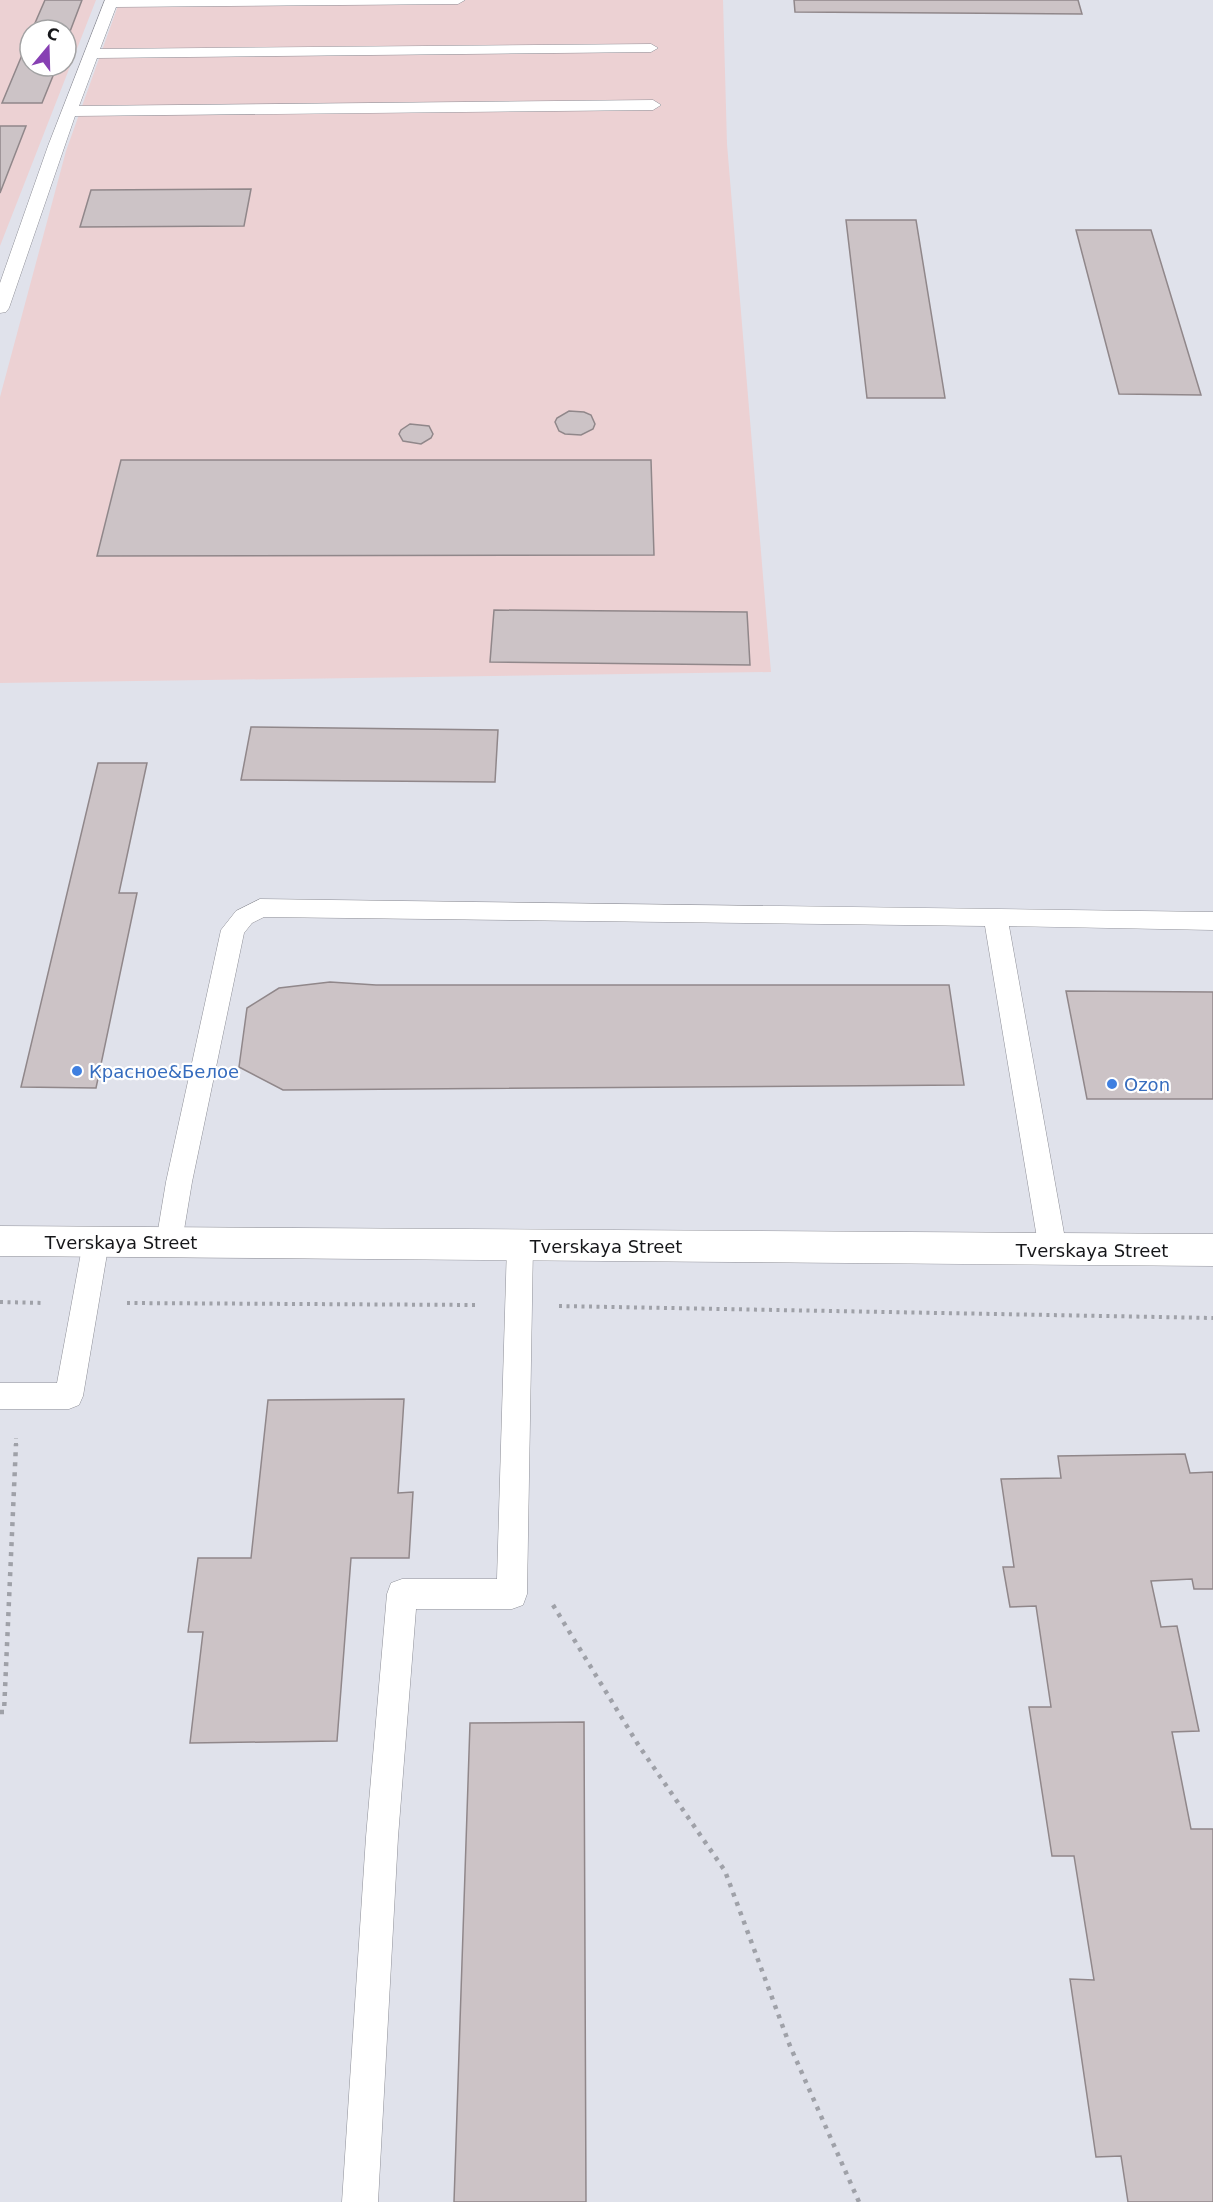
<svg xmlns="http://www.w3.org/2000/svg" width="1213" height="2202" viewBox="0 0 1213 2202" font-family="'DejaVu Sans',sans-serif">
<style>
.industrial{fill:#ecd1d3;fill-rule:evenodd}
.building{fill:#ccc3c6;stroke:#90878a;stroke-width:1.5}
.lines{fill:none;stroke-linecap:round;stroke-linejoin:round}
.lane-casing{stroke:#8e8f97;stroke-width:1}
.secondary-casing{stroke:#8e8f97;stroke-width:1}
.path-far1{stroke:#9fa1a8;stroke-width:4;stroke-dasharray:3 4.5;stroke-linecap:butt}
.path{stroke:#9fa1a8;stroke-width:4.5;stroke-dasharray:4 6;stroke-linecap:butt}
.lane{fill:#fff;fill-rule:evenodd}
.secondary{fill:#fff;fill-rule:evenodd}
.shop-dot{fill:#3f7fe0;stroke:#fff;stroke-width:2}
.labels{text-anchor:middle;dominant-baseline:central;stroke-width:4.5;stroke-linejoin:round;paint-order:stroke}
.shop-label{font-size:18px;fill:#366cbe;stroke:#fff;text-anchor:start}
.street-label{font-size:18px;fill:#16171a;stroke:#fff}
</style>
<rect width="100%" height="100%" fill="#e0e2eb"/>
<path class="industrial" d="M0,0H96L0,246ZM30,30H66V66H30Z
M120,0H723L727,144L771,672L0,683V397L66,151Z"/>
<path class="building" d="M45,0H82L66,42V30H32Z
M794,0H1078L1082,14L795,12Z
M30,36V66H57L42,103H2Z
M0,126H26L0,193Z
M251,189L244,226L80,227L91,190Z
M846,220H916L945,398H867Z
M1076,230H1151L1201,395L1119,394Z
M569,411L584,412L591,415L595,424L593,429L581,435L565,434L559,431L555,422L557,418Z
M410,424L429,426L433,434L431,438L421,444L403,441L399,434L401,430Z
M121,460H651L654,555L97,556Z
M494,610L747,612L750,665L490,662Z
M251,727L498,730L495,782L241,780Z
M98,763H147L119,893H137L96,1088L21,1087Z
M330,982L376,985H949L964,1085L283,1090L239,1067L247,1008L279,988Z
M1066,991L1213,992V1099H1087Z
M404,1399L398,1493L413,1492L409,1558H351L337,1741L190,1743L203,1632H188L198,1558H251L268,1400Z
M1185,1454L1190,1473L1213,1472V1589H1194L1192,1579L1151,1581L1161,1627L1177,1626L1199,1731L1172,1732L1191,1829H1213V2202H1128L1121,2156L1096,2157L1070,1979L1094,1980L1074,1856H1052L1029,1707H1051L1036,1606L1010,1607L1003,1567H1014L1001,1479L1061,1478L1058,1456Z
M584,1722L586,2202H454L470,1723Z"/>
<g class="lines">
<defs>
<path id="lane" d="M105,0H465L458,4L116,7L100,49L651,44L658,48L651,52L97,58L79,106L653,100L661,105L653,110L75,116L9,308L6,312L0,313V283L48,146Z
M260,899L1213,912V930L1009,926L1067,1250L1063,1258L1053,1262L1043,1258L1039,1250L985,926L264,917L252,923L244,933L192,1182L182,1242L179,1250L169,1254L159,1250L156,1242L166,1182L221,930L236,911Z
M96,1230L106,1234L109,1242L83,1396L79,1405L69,1409H0V1383H57L83,1242L86,1234Z
M520,1233L530,1237L533,1245L527,1594L523,1605L512,1609H416L398,1837L378,2202H342L366,1837L387,1594L391,1583L402,1579H497L507,1245L510,1237Z"/>
<path id="secondary" d="M0,1226L1213,1234V1266L0,1256Z"/>
</defs>
<use href="#lane" class="lane-casing"/>
<use href="#secondary" class="secondary-casing"/>
<path class="path-far1" d="M0,1302L44,1303
M127,1303L476,1305
M559,1306L1213,1318
M16,1446V1438"/>
<path class="path" d="M553,1605L639,1746L725,1871L790,2046L859,2202
M0,1712H4L16,1444"/>
<use href="#lane" class="lane"/>
<use href="#secondary" class="secondary"/>
</g>
<g class="shop-dot">
<circle cx="77" cy="1071" r="6"/>
<circle cx="1112" cy="1084" r="6"/>
</g>
<g class="labels">
<g class="shop-label">
<text x="89" y="1071">Красное&amp;Белое</text>
<text x="1124" y="1084">Ozon</text>
</g>
<g class="street-label">
<text x="121" y="1242">Tverskaya Street</text>
<text x="606" y="1246">Tverskaya Street</text>
<text x="1092" y="1250">Tverskaya Street</text>
</g>
</g>
<g transform="translate(48 48) rotate(19)"><circle r="28" fill="#ffffff" stroke="#a2a2a3" stroke-width="1.5"/>
<path d="M0-4.5L10 22L0 15L-10 22Z" fill="#8740b3"/>
<text y="-9" font-size="16" font-weight="bold" text-anchor="middle" fill="#16171a">С</text>
</g>
</svg>
